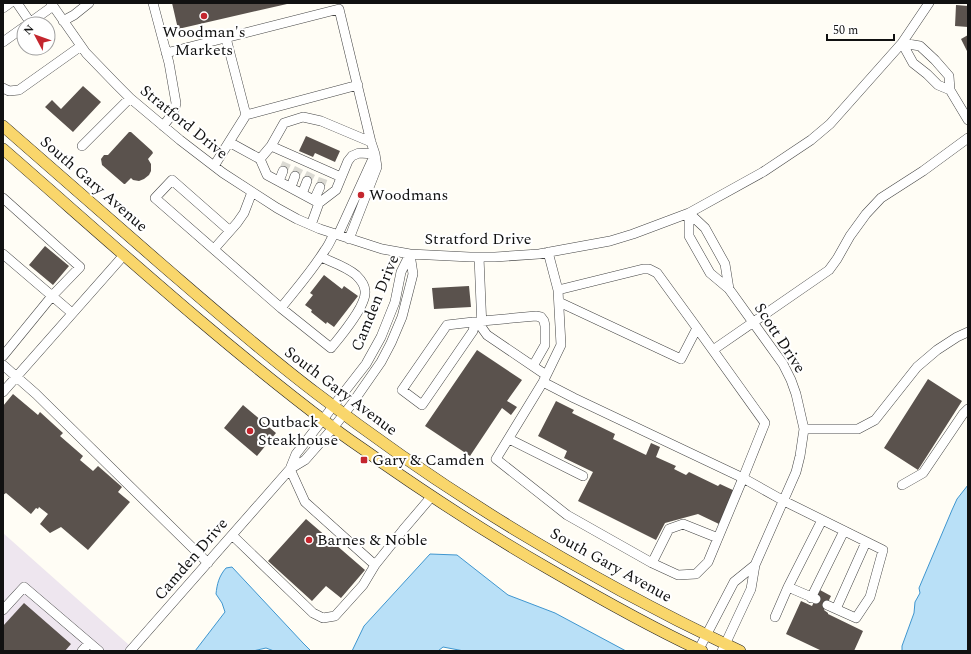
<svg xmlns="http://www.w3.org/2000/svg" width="971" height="654" viewBox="0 0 971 654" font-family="Spectral,serif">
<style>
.industrial{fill:#eee6ef}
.water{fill:#b9e0f7;stroke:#3f96cf}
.building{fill:#5a524d}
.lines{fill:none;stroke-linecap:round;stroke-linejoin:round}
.minor-tunnel{stroke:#dbdad3;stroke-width:9;stroke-dasharray:9 4.5;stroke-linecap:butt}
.minor-casing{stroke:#444;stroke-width:10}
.major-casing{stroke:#222;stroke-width:12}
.minor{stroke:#fff;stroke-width:9}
.major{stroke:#f9d66b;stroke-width:11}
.poi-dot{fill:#c4262e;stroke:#fff;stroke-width:1.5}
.labels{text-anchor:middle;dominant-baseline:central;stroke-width:4;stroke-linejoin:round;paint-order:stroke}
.poi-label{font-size:16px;fill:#111;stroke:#fff;text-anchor:start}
.street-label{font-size:16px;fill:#111;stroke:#fff}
</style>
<rect width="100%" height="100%" fill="#fffdf5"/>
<path class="industrial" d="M3,533L129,645L124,651H3Z"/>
<path class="water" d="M968,485V651H902V646L914,613L915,602L920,593L919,588L952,510L957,499Z
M430,554L457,555L508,595L555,613L626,651H464L443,647L438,651H352L364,626Z
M232,567L303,643L310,650L308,651H274L266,648L253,651H195L225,612L222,603L216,594C217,584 219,576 226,568Z"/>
<path class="building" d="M172,3H287V4L178,29Z
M956,5L968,6V27L955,26Z
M968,35V53L961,39Z
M83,86L101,102L73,132L45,107L52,100L61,109Z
M129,132H131L152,151L153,153L148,159L151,164V171L149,175L144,179L139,181L133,180L131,178L125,184H124L102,165L101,159L104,155H108Z
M306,136L340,151L335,162L315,153L313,157L299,151Z
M45,246L69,266L53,285L29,265Z
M324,275L342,289L344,286L358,296L334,327L327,322L326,324L311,312L312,310L305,305L313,295L310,293Z
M469,286L471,307L434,309L432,288Z
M477,350L522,380L507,401L517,407L511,415L502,408L470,456L425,426Z
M928,379L962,401L918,470L884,448Z
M13,394L38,415L40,412L63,433L60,436L83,456L80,460L93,471L98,466L122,487L118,492L130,502L88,550L61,527L50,533L40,524L48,514L39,507L38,509L36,508L31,514L6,493L3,495V406Z
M556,401L574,410L572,413L615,434L613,439L646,455L651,443L660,447L656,457L676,466L674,469L686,475L689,472L718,486L720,484L735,491L719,524L698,514L665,523L656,540L578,501L593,472L564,458L567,451L538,436Z
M243,405L276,433L257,456L224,428Z
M306,519L365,570L341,598L326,586L312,601L268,561Z
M820,590L831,596L824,610L828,613V614L863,631L854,651H822L786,634L801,601L812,606Z
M24,603L71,644L65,651H3V626Z"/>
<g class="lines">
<path class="minor-tunnel" d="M283,171L288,160
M295,176L300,166
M307,181L312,171
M320,187L324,176"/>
<defs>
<path id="minor" d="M17,3L30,22
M51,3L86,53L116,84L130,98L180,140L223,173L277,208L297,219L320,229L382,249L410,254L470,257H495L539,254L588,245L610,241L633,234L689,213L763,172L811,140L830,124L902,43L929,3
M153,3L169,63L176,103C175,113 169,118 163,126
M3,8L10,3
M63,21L74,15L89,3
M28,24L53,6
M226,38L239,88L246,115
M3,42L24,27
M902,43L920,46L935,60L949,76L950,90L968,120
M902,43L913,63L927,74L938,85L950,90
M166,53L339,9L371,142L375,154L359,153L352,156L348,161L336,190L319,203L311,225
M3,88L9,91L19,90L81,46
M229,142L260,159L267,175L319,203
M82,146L130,98
M271,146L341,177
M260,159L271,146L284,123L303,117L321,121L371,142
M214,166L246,115L358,85
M279,181L283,171
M291,187L295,176
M302,194L307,181
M3,198L80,267L52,296L3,356
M314,200L320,187
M689,213V236L710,273L729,289L783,364L791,380L796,394L804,429L800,456L796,472L755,565L751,589L722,651
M689,213L705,228L725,264L729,289
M230,231L172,180L155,198L281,308C296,289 312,271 325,250C329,245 331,239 334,234
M338,235L375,154
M349,239L377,167L375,154
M214,249L237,223L244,213L252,192
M548,252L558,290L643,269H649L657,273L697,328L765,423L743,478L784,501L883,550L870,597L856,618L827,605
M3,254L72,313
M479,257L482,328L487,335L546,375
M559,302L681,359L697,328
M281,308L331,348C340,337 367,305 365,291C365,285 360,279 356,275C347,267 332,262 321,257
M473,322L474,327L473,331L422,405L402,390L447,325L482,321L536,316L541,317L544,321L545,326V345L533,366
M713,350L829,270L837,259L850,236L866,214L881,198L923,171L968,138
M3,365L36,394L208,563
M543,382L574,398L743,478L708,562L696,574L678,575L652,563L567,515L496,459L543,382L561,345L558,290
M3,392L124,255
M804,429H858L875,420L917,367L937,350L957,337L968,332
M509,439L583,476
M290,469L296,454L366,364L381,337L395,302L401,272L410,254
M290,469L305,502L375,565
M902,485L923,473L963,414L968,409
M232,535L313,613L323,618L335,616L363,585L375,565L403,530L432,496
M652,563L669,529L683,524L718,538
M788,587L816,599
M811,598L844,531
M836,609L866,542
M3,610L24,587L99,651
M775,617L788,587L822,520
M82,651L89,643
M130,651L290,469L305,460L333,428L351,405L381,362L391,343L402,317L413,274L410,254
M698,651L734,582L755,565"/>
<path id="major" d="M3,126C56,172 108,218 161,264C212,308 262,352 316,393C447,494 590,580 740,651
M3,149C111,243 217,340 331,426C346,438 362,448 377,459C433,498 490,535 549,569C599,598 650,627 702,651"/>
</defs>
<use href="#minor" class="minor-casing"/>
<use href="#major" class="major-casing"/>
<use href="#minor" class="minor"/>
<use href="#major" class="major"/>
</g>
<g class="poi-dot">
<circle cx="204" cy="16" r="4"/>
<circle cx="361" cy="195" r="4"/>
<circle cx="250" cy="431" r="4"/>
<rect x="360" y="456" width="8" height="8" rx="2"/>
<circle cx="309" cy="540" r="4"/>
</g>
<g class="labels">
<g class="poi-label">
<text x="204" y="32" text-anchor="middle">Woodman's<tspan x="204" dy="18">Markets</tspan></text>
<text x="369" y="195">Woodmans</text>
<text x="258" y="422">Outback<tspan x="258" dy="18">Steakhouse</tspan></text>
<text x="372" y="460">Gary &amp; Camden</text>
<text x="317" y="540">Barnes &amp; Noble</text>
</g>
<g class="street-label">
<text transform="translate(184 122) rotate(39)">Stratford Drive</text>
<text transform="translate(94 184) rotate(41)">South Gary Avenue</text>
<text x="478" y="239">Stratford Drive</text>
<text transform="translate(375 303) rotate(-68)">Camden Drive</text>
<text transform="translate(780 338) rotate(57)">Scott Drive</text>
<text transform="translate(341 391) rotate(37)">South Gary Avenue</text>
<text transform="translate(191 559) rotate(-49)">Camden Drive</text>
<text transform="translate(611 565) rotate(29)">South Gary Avenue</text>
</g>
</g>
<rect width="971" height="654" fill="none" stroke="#111111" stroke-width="8"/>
<g transform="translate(36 36) rotate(311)"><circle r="19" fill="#ffffff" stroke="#a0a0a0"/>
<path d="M0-3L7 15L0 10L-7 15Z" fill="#c4262e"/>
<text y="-6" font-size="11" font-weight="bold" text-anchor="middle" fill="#111111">N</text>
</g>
<path d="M827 34v6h67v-6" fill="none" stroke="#111111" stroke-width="2"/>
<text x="833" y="34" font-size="12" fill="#111111" stroke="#ffffff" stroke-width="3" paint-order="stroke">50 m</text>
</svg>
